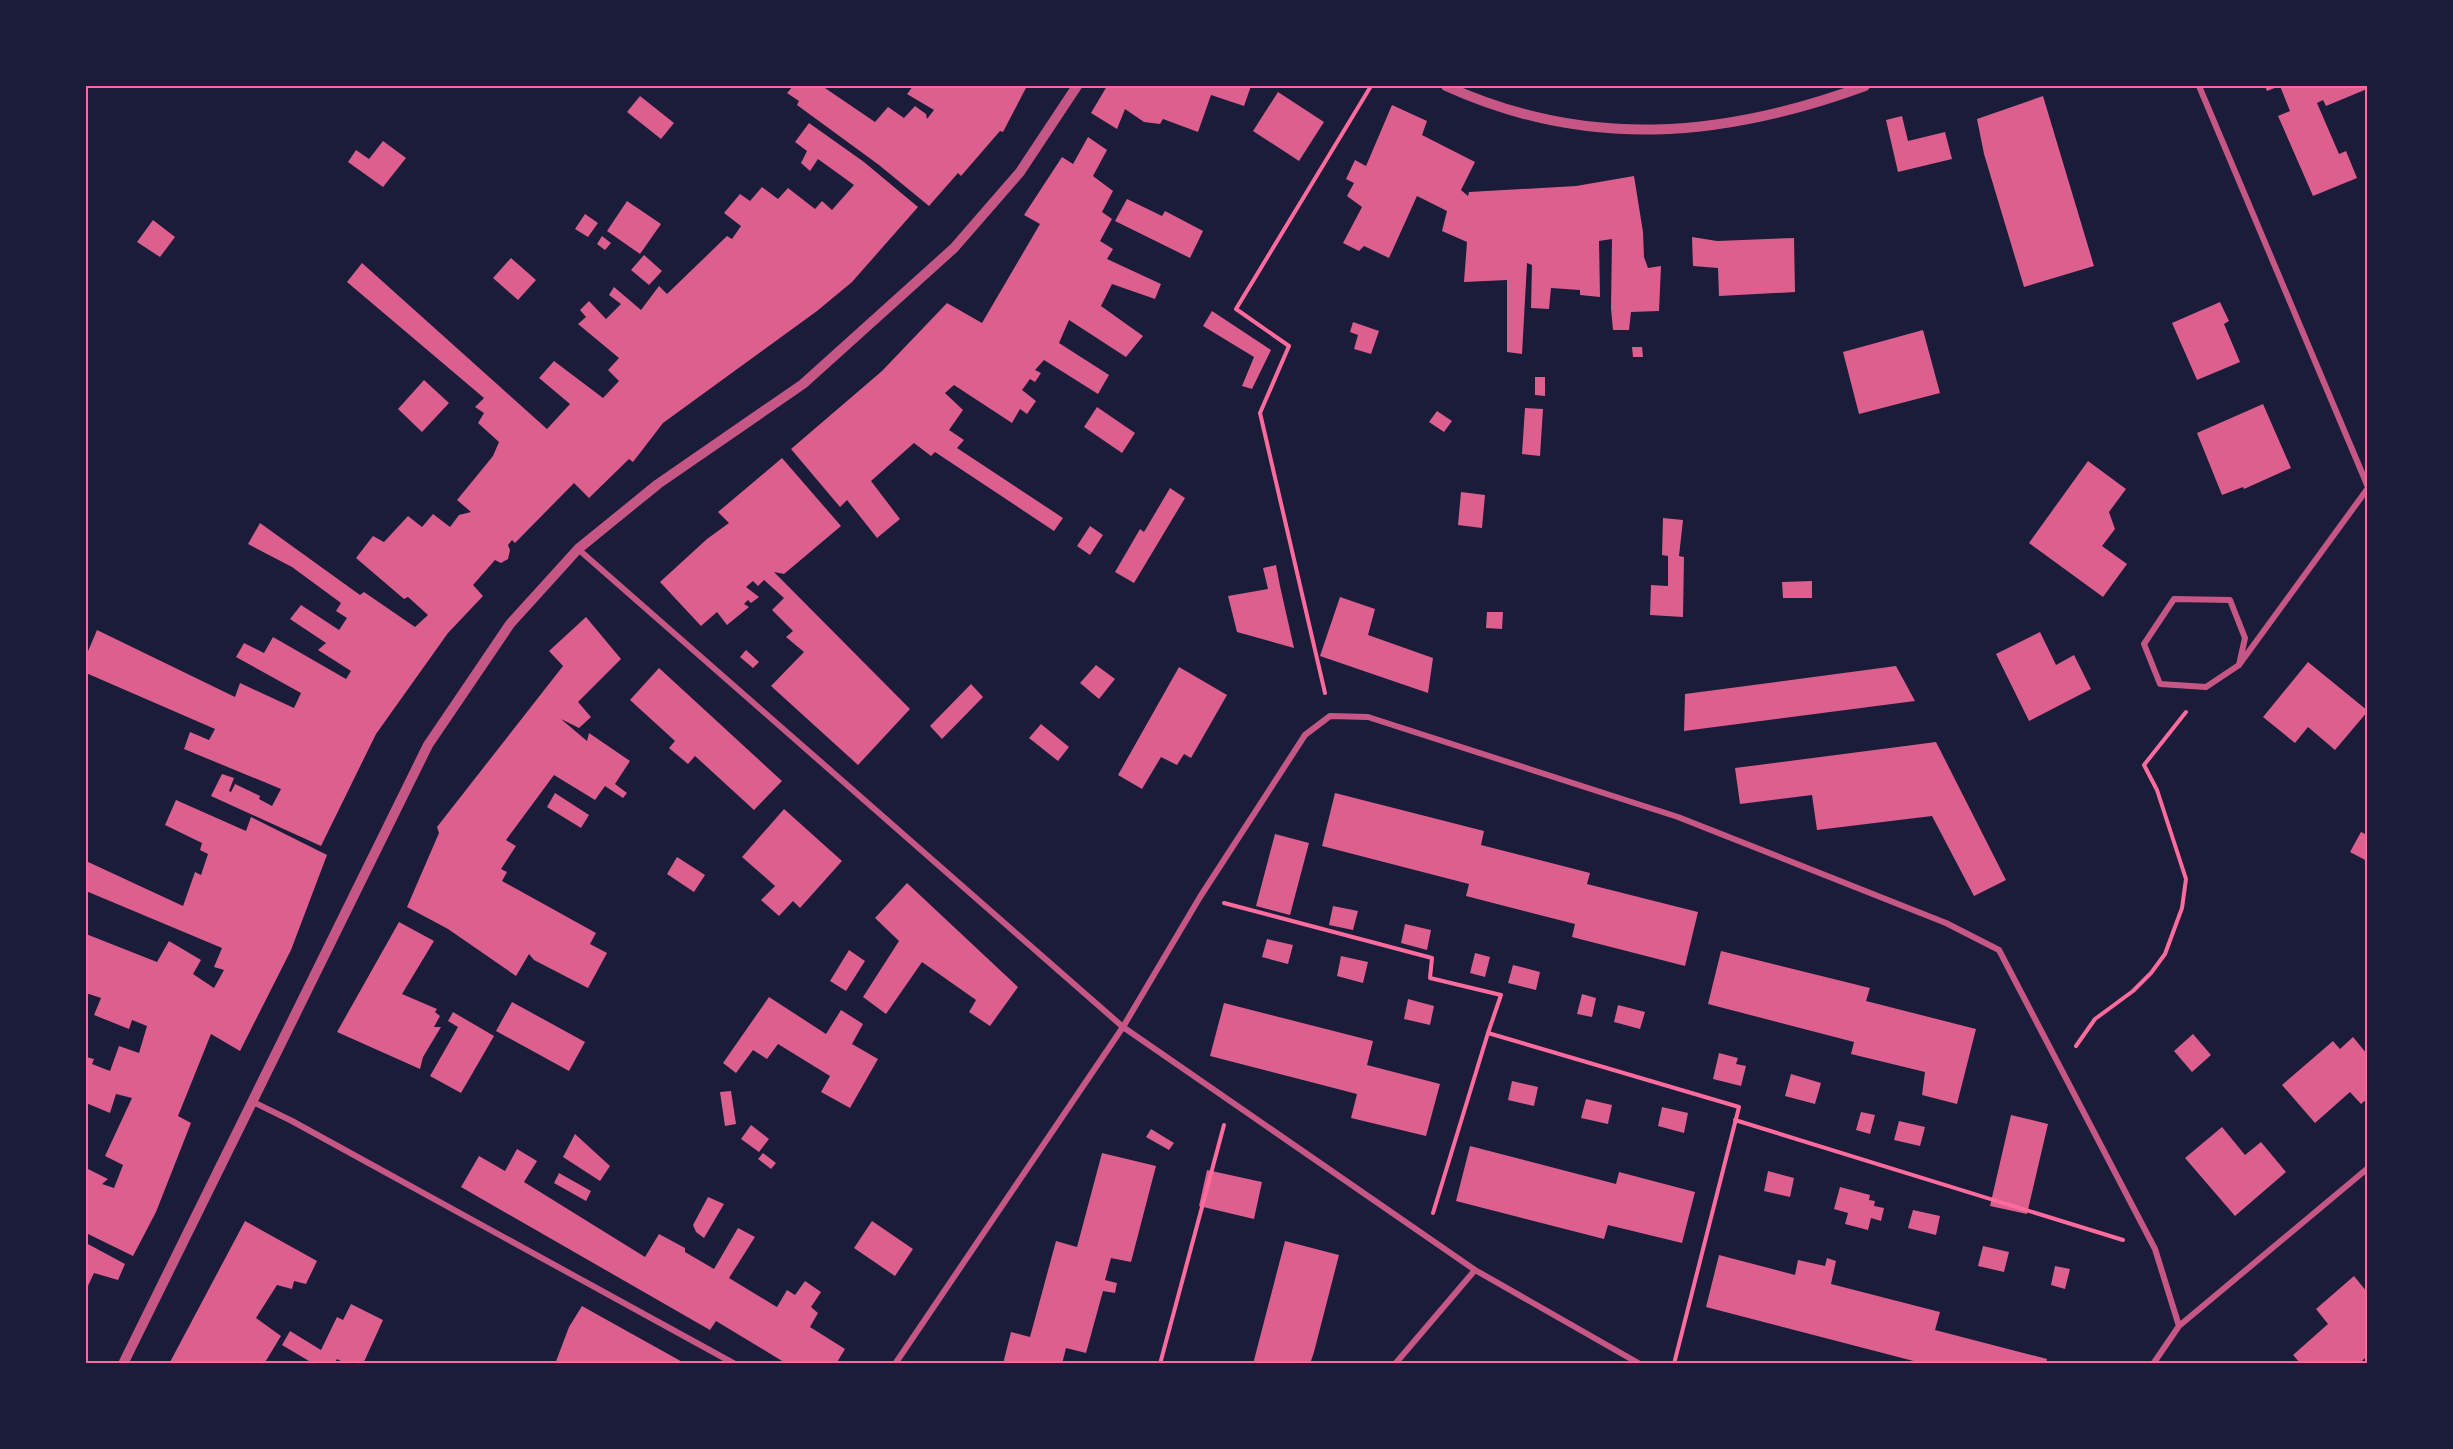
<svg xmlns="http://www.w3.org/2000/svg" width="2453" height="1449" viewBox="0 0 2453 1449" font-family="'Archivo Narrow',sans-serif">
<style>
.building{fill:#dd5f8e}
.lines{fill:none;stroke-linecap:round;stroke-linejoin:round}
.path{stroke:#ff6b9d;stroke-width:4}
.minor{stroke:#c65784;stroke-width:6}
.tertiary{stroke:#c65784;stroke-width:10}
.neatline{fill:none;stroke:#ff6b9d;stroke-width:2}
</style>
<rect width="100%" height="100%" fill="#1b1b3a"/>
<path class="building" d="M793,86H822L875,122L888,107L904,118L915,106L926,114L927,119L934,110L907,94L913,86H1027L1003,132L1000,131L961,176L958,173L929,206L879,165L797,105L799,101L787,93Z
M1107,86H1251L1244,106L1211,95L1198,132L1163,119L1160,124L1144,122L1125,109L1117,129L1091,113Z
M2265,86H2367V89L2326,106L2323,100L2317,103L2339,154L2346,151L2357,178L2313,196L2278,116L2290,111L2280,86L2267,91Z
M1278,92L1324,122L1299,161L1253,131Z
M640,96L674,123L661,139L627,112Z
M2043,96L2094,266L2024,287L1984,154L1977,119Z
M1392,105L1427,121L1422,135L1475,162L1461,190L1468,196L1469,192L1576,186L1634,176L1643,232L1644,257L1648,268L1661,266L1659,311L1631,312L1629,330H1613L1611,309L1612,239L1599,241L1600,297L1580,295V290L1551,288L1549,309L1531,308L1532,265L1527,263L1522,354L1507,352V280L1464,282L1467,242L1442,231L1447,211L1417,196L1389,258L1364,246L1359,251L1343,243L1362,207L1347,196L1354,183L1346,179L1355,160L1366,166Z
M1902,116L1908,141L1945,132L1952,159L1898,172L1886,120Z
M809,123L864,162L918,207L852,282L817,311L663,423L633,462L629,459L589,498L574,483L515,543L512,540L508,545L510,550L508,559L501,563L495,560L473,585L483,596L448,633L376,734L321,846L211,796L222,774L234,778L229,791L231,792L235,784L260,796L259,799L272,806L281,789L184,749L190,732L209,740L215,729L86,673V656L97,630L235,697L240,683L294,708L301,693L236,657L244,643L264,653L273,637L346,679L351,671L318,650L326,643L290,619L301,605L339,630L347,618L336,611L341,603L292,567L248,544L260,523L360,595L364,592L415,627L428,615L408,597L404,599L356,558L373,536L384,542L408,516L422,527L433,514L450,527L459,515L471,512L457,500L493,456L499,442L478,423L484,413L475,407L484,398L347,282L362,263L547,429L570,404L539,378L554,361L603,398L619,381L608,370L619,358L578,324L586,317L580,310L589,301L606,319L621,304L609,295L614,287L641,310L659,286L667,294L727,236L732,239L741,226L724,213L740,194L750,201L762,187L778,199L788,188L815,209L822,201L832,210L854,185L818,159L810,171L801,163L807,151L795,142Z
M1088,137L1107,150L1093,176L1113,191L1102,212L1112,219L1100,241L1113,249L1107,259L1161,284L1155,299L1112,284L1101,306L1143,336L1126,357L1069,320L1059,343L1109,375L1098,394L1044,360L1035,370L1041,373L1035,382L1030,379L1022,390L1036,401L1027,414L1020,409L1012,423L954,385L945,393L963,410L949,430L964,440L957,448L1063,518L1054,531L935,452L931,456L914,443L871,481L900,519L877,538L847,500L840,507L791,449L882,371L947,303L982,323L1040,224L1024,215L1062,157L1073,164Z
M383,141L406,158L383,187L348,162L356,150L369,159Z
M1127,199L1162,216L1165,211L1203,231L1190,258L1115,221Z
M627,201L661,224L640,254L607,231Z
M585,214L598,223L588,237L575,229Z
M153,220L175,237L160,257L137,242Z
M602,236L611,243L605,250L597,244Z
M1692,237L1717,241L1794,238L1795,292L1719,296L1718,268L1693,266Z
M644,255L662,271L649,285L631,270Z
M511,258L536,280L518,300L493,278Z
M2220,302L2229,321L2224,324L2240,362L2197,380L2172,323Z
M1212,311L1271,350L1252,389L1242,386L1254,357L1203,326Z
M1353,322L1379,331L1371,354L1354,349L1358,335L1350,332Z
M1923,330L1940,393L1859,414L1843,352Z
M1632,347H1642L1643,357H1633Z
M1535,377H1545V396L1535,395Z
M424,380L449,403L422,432L398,409Z
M2263,404L2291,468L2244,489L2243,487L2222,495L2197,433Z
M1097,407L1135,433L1122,453L1084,427Z
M1525,408L1543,409L1540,456L1522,454Z
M1437,411L1452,421L1444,432L1429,422Z
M782,458L841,526L784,574L774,572L910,709L858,765L771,686L804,652L786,637L793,631L772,610L784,598L764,580L758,586L753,581L746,587L759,597L751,603L748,600L744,604L749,607L727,625L717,612L701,626L660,582L707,539L729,523L718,512Z
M2088,461L2126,489L2109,512L2115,529L2102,546L2127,564L2103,597L2029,543Z
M1170,488L1185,498L1134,583L1115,572L1140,529L1144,532Z
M1461,492L1485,495L1482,528L1458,525Z
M1663,518L1683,520L1679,556L1684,557L1683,617L1650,615L1651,585L1668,586V556L1662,555Z
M1090,526L1103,535L1090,555L1077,546Z
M1276,565L1280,586L1294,648L1237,632L1228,596L1268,589L1263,568Z
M1812,581V598H1783L1782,582Z
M1340,597L1375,609L1368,635L1433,658L1428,693L1320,656Z
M1487,612H1503L1502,629L1486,628Z
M586,617L621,659L578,702L591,717L579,728L561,719L587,741L589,733L630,761L615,784L627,793L623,798L605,786L595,800L554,775L506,840L516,846L501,869L507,872L502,881L596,933L590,944L607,953L588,988L534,960L529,954L516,976L448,929L407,907L439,833L437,827L563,666L549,651Z
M2040,632L2056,665L2074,655L2091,689L2029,721L1996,654Z
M746,650L759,662L753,668L740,657Z
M2308,662L2368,711L2335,750L2308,727L2295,743L2263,717Z
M1096,665L1115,679L1099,699L1080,683Z
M1896,666L1915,701L1684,731L1685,694Z
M1179,667L1227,695L1191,758L1184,754L1177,765L1161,757L1142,789L1118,775Z
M659,668L782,781L754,810L695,756L688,764L669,748L675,741L630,700Z
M971,684L983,697L942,739L930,726Z
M1041,724L1069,747L1058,761L1029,738Z
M1936,742L2006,880L1974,896L1932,816L1817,830L1812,795L1740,804L1735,768Z
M555,793L589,815L581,828L547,807Z
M1335,793L1484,831L1481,845L1590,873L1587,884L1698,912L1685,966L1572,937L1575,924L1466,896L1469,884L1322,846Z
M176,800L246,831L251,817L327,855L291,950L240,1051L211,1034L178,1116L191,1123L156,1212L133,1256L86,1233V1168L108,1179L102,1184L114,1188L123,1165L105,1156L132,1098L116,1094L110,1113L86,1103V1057L94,1059L92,1064L110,1071L119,1046L139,1053L147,1026L132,1020L129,1029L94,1015L101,998L86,993V934L157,962L169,941L201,960L193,974L214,988L224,970L214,967L222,948L86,891V861L183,906L195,872L201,875L208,854L200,850L202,843L165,825Z
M784,809L842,861L800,908L793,901L779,916L761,900L775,886L742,857Z
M2361,832L2367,835V861L2350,852Z
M1275,834L1309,843L1290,915L1256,906Z
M677,857L705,875L694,892L667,874Z
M907,883L1018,987L990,1026L969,1012L976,1000L922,962L886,1014L863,997L899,941L875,918Z
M1333,906L1358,911L1353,930L1329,925Z
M399,922L434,941L402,994L437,1009L435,1012L440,1016L434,1027H441L423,1057L420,1069L337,1032Z
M1405,924L1431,930L1427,950L1401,943Z
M1267,939L1293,945L1288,964L1262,957Z
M849,950L865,961L846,991L830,981Z
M1721,951L1870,988L1866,1001L1976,1029L1957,1104L1922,1095L1925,1072L1851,1054L1854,1042L1708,1004Z
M1475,953L1490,957L1485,977L1470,973Z
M1341,956L1368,962L1363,983L1337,976Z
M1513,965L1540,972L1536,990L1508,983Z
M1582,994L1596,998L1592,1017L1577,1014Z
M769,997L826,1034L841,1010L863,1024L852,1044L878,1059L850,1108L821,1092L830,1076L778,1044L767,1059L753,1050L736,1073L723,1063Z
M1408,999L1434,1006L1430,1025L1404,1019Z
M512,1002L585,1042L569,1071L496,1031Z
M1224,1003L1373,1041L1367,1065L1440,1084L1426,1136L1351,1118L1357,1094L1210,1056Z
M1618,1005L1645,1012L1640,1029L1614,1022Z
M453,1012L494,1036L461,1093L430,1076L458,1027L448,1021Z
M2193,1034L2211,1055L2192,1072L2174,1051Z
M2353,1037L2367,1054V1099L2361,1104L2350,1092L2315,1123L2282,1085L2333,1041L2340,1049Z
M1719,1053L1738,1058L1736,1064L1746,1066L1741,1086L1713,1079Z
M1791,1074L1821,1083L1815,1104L1785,1096Z
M1512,1081L1538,1087L1534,1106L1508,1100Z
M731,1091L736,1124L725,1126L720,1092Z
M1586,1099L1612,1105L1608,1124L1581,1118Z
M1662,1107L1688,1113L1684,1133L1658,1126Z
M1861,1112L1875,1115L1870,1134L1856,1130Z
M2011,1115L2048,1124L2027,1214L1990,1206Z
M1899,1121L1925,1127L1920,1146L1894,1140Z
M751,1125L769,1139L759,1152L741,1139Z
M2222,1127L2245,1155L2261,1142L2286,1172L2235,1216L2185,1158Z
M1151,1129L1174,1143L1169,1150L1146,1137Z
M575,1134L610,1166L600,1181L563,1157Z
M1470,1146L1616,1184L1619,1172L1695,1192L1682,1243L1608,1225L1604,1239L1456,1201Z
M517,1149L537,1161L524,1182L645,1257L659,1234L685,1248V1252L714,1269L738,1228L755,1237L729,1278L777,1307L787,1290L795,1295L805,1281L821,1292L811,1307L818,1313L810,1327L845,1349L836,1364H787L716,1321L710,1330L461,1187L479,1156L505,1171Z
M763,1153L776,1163L771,1169L758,1159Z
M1102,1153L1156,1166L1131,1262L1111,1258L1105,1280L1117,1283L1115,1293L1103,1291L1086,1353L1066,1348L1062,1364H1003L1011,1332L1030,1337L1056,1241L1077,1247Z
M1207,1170L1262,1182L1254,1219L1199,1206Z
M1768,1171L1794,1178L1790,1197L1764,1191Z
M559,1173L591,1191L586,1201L554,1183Z
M1840,1187L1870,1195L1869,1200L1875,1201L1874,1206L1884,1208L1881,1221L1871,1218L1868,1230L1845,1224L1848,1213L1834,1209Z
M708,1197L724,1204L704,1238L696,1232L693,1225Z
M1913,1210L1940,1216L1936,1235L1908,1228Z
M245,1221L317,1261L306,1284L294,1281L292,1289L277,1285L256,1318L281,1336L264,1364H169Z
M872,1221L913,1249L895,1276L854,1248Z
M1285,1241L1339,1255L1314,1352L1310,1364H1253Z
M86,1243L125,1264L118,1280L94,1273L86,1290Z
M1983,1246L2009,1252L2004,1272L1978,1266Z
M1719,1255L1795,1275L1798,1260L1825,1266L1827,1258L1836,1261L1831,1284L1940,1312L1935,1330L2047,1359L2046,1364H1925L1706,1307Z
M2055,1266L2070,1269L2065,1289L2051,1285Z
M2354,1276L2367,1292V1356L2359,1364H2301L2293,1355L2328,1324L2316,1309Z
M351,1304L383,1320L363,1364H346L337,1359L334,1364H314L282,1345L290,1331L321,1350L337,1317L343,1320Z
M582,1306L607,1320L686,1364H555L569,1327Z"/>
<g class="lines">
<path class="path" d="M1325,693L1260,413L1289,346L1236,309L1371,86
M1224,903L1432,958L1430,978L1501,995L1488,1033L1739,1107L1674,1364
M2076,1046L2095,1019L2133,991L2151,973L2165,954L2182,908L2186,879L2157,790L2144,765L2186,712
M1735,1120L2123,1240
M1433,1213L1488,1033
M1160,1364L1224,1125"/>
<path class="minor" d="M2199,86L2368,487
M578,549L1123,1027L1475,1270
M2239,665L2245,638L2230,600L2174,599L2144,644L2160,684L2206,687L2239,665L2368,488
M253,1102L292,1121L735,1364
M2179,1326L2368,1168
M895,1364L1123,1027L1200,897L1305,735L1330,716L1368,717L1678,817L1946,923L1999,950L2155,1249L2179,1326L2153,1364
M1395,1364L1475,1270L1640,1364"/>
<path class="tertiary" d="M1446,86C1587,150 1723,138 1865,86
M123,1364L428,745L510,624L578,549L658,484L803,384L954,248L1020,172L1077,86"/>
</g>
<rect width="2453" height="1449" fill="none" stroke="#1b1b3a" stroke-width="174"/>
<rect x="87" y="87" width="2279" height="1275" class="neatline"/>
</svg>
